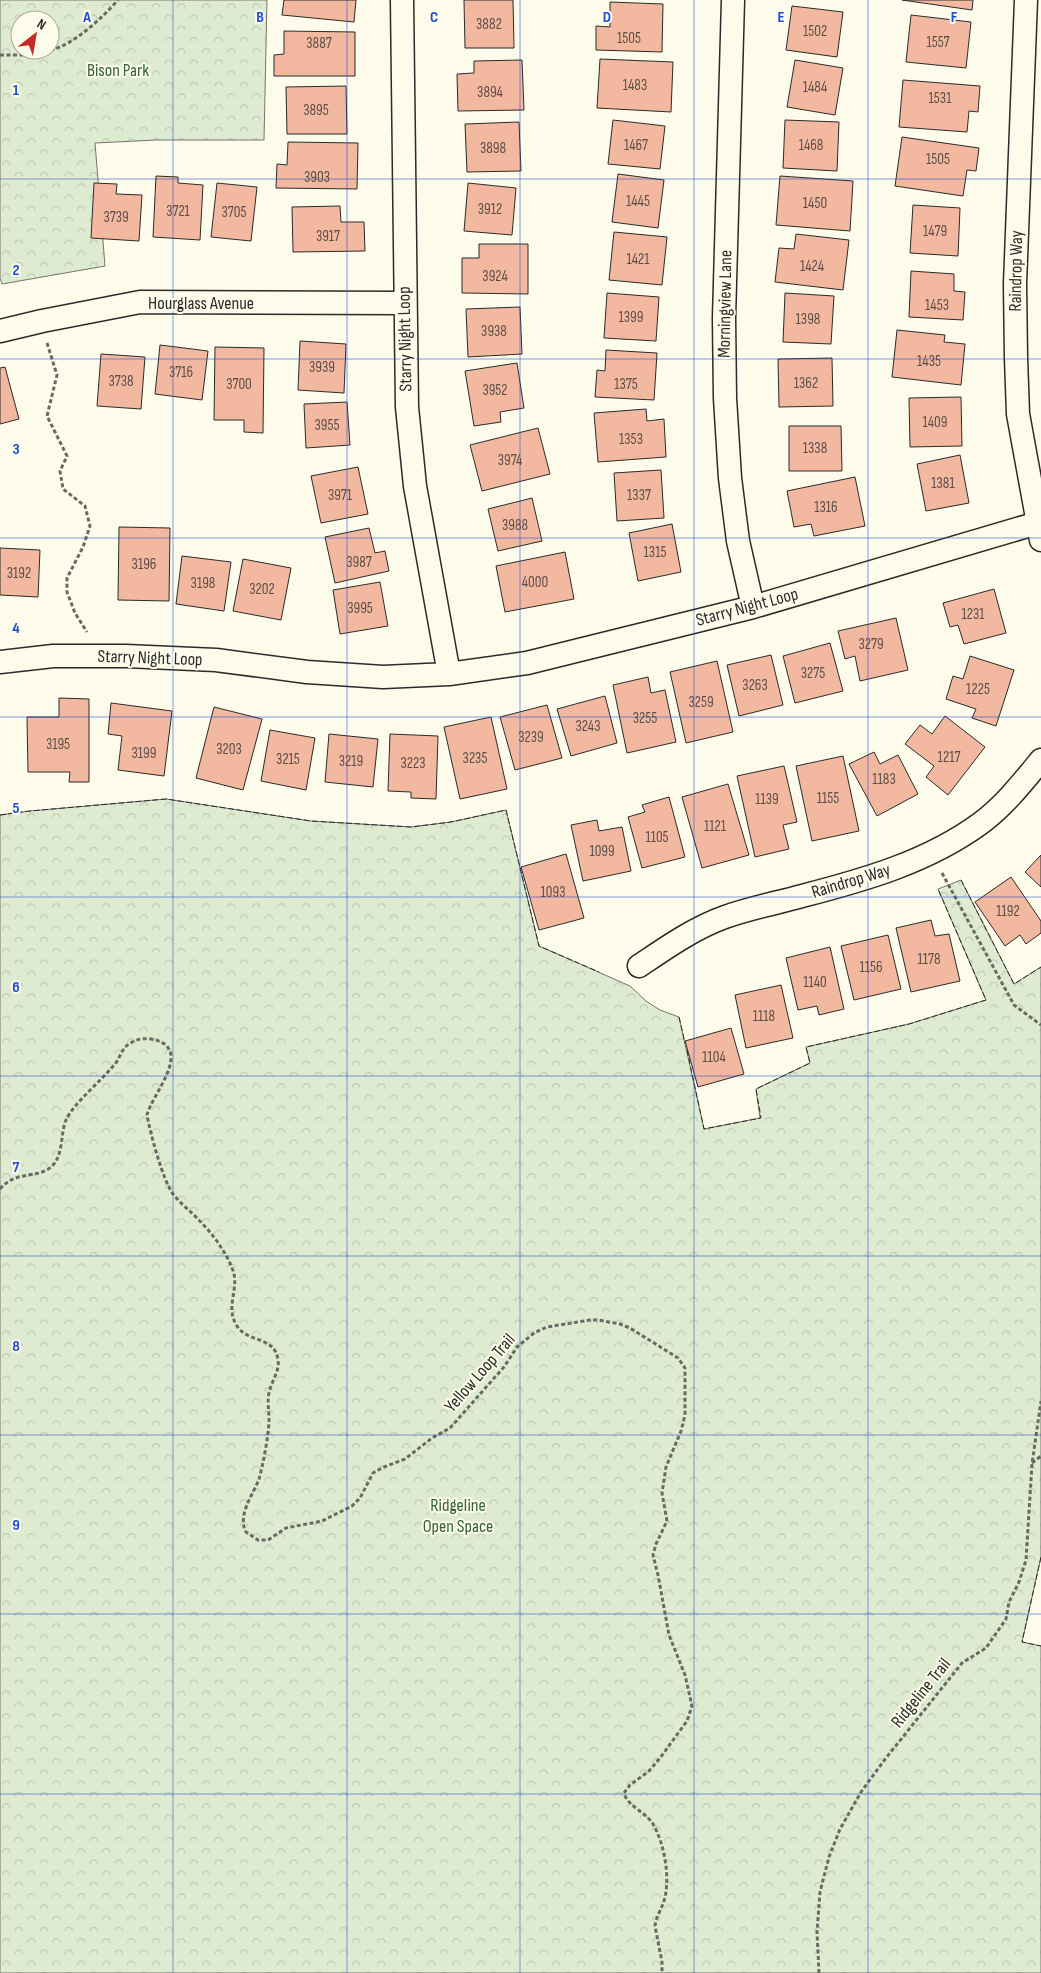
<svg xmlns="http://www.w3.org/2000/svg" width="1041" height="1973" viewBox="0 0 1041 1973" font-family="'Sofia Sans Condensed',sans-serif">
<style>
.park{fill:url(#park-crowns);stroke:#74746e;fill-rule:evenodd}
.building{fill:#f2b8a0;stroke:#2b2b2b}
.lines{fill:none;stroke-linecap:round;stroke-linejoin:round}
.minor-casing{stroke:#2b2b2b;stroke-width:25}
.path{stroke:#6a6964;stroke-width:3;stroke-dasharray:4 2.5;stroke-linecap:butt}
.minor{stroke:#fdfbea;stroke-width:22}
.fence{stroke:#2b2b2b;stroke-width:1;stroke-dasharray:6 2.5;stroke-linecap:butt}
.grid{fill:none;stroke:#1d4ed8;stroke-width:1;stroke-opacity:0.55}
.labels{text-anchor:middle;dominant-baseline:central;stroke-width:4;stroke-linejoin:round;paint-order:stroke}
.number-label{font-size:15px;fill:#5d4e48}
.park-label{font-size:18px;fill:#34623c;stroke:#fdfbea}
.street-label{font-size:18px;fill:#2b2b2b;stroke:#fdfbea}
.grid-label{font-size:16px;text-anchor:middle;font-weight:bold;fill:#1d4ed8;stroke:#fdfbea;stroke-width:4;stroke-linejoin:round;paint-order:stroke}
</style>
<defs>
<pattern id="park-crowns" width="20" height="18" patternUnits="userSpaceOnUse" patternTransform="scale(1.25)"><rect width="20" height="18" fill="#deebd1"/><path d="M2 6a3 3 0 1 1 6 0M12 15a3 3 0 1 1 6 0" fill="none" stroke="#bfcab4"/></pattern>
</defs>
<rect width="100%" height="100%" fill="#fdfbea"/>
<path class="park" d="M0,0H267L264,140H156L95,143L105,266L2,284L0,278ZM20,20H50V50H20Z
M166,799L311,821L411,827L451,822L506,810L539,946L630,986L646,1001L660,1010L679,1017L704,1129L760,1118L756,1089L810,1063L806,1047L909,1024L986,1000L938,889L961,880L1014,984L1041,967V1557L1022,1642L1041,1646V1973H0V815L30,811Z"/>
<path class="building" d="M284,0H356L354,22L282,15Z
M464,0H513L514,48H465Z
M902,0H973L972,10Z
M610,2L663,4L662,52L596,50V26L610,27Z
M792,6L843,12L837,57L786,50Z
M911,15L971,22L966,68L906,62Z
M284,31L355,32V76H274V55L284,54Z
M600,59L673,62L671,112L597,108Z
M522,60L524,110L458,111L457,74L474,73V61Z
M795,60L843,68L835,115L787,107Z
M903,80L980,86L978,112L969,111L967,132L899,127Z
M346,86L347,134H287L286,87Z
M613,120L665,126L660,169L608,164Z
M785,120L839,122L837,171L783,168Z
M519,122L521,171L467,172L465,124Z
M902,137L979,148L976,171L967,170L963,196L895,186Z
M288,142L358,143L357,189L276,188L277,164L287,165Z
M618,174L664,180L658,228L612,222Z
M156,176L178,177V183L203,185L200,240L153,237Z
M780,176L853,181L850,231L776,225Z
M94,183L117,184L116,194L142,195L139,241L91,238Z
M217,183L257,187L251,241L211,237Z
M468,183L516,188L512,235L464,231Z
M913,205L960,208L958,256L910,253Z
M340,206L341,222H364L365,251L293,252L292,207Z
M614,232L667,237L662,285L609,280Z
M796,234L849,240L843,290L775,282L779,248L794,249Z
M479,244H528V294L462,293V258H479Z
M911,271L954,274V291L965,292L963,320L909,317Z
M607,293L659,297L656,341L604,338Z
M785,293L834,296L831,344L783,342Z
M520,307L522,354L468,357L466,309Z
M897,330L945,335L944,342L965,344L961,385L892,377Z
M300,341L346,344L344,393L298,390Z
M160,345L208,351L202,400L155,394Z
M215,347L264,348L263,433L244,432V420H214Z
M606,350L657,353L654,400L595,397L597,370L605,371Z
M101,354L145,357L141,409L97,406Z
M832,358L833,406L779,407L778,359Z
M517,363L524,408L500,412L501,422L474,426L465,371Z
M5,367L19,419L0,424V368Z
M961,397L962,446L910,447L909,398Z
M347,402L350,445L306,448L304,404Z
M646,409L647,421L664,419L666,457L598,462L594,413Z
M789,426H841L842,471H789Z
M538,428L550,474L482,491L470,445Z
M960,455L969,503L926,511L917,464Z
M358,467L368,514L321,523L311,476Z
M661,470L664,518L617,521L614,473Z
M855,477L865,526L814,536L811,524L794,527L787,491Z
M532,498L542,541L498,551L488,509Z
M672,524L681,572L638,581L629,533Z
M119,527L170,528L169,601L118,600Z
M369,528L375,553L385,551L389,571L335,583L325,537Z
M0,548L40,550L38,597L0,595Z
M565,552L574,599L505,612L496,566Z
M182,556L231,562L224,611L176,604Z
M243,559L291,568L281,620L233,611Z
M380,582L388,626L340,634L333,590Z
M994,589L1006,633L964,644L958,625L950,627L943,603Z
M896,618L908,670L860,681L855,656L845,659L838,631Z
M830,643L843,691L795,703L783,656Z
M771,655L783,705L739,716L727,665Z
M970,656L1014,670L996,726L972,718L976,709L946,699L953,676L963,679Z
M717,661L733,732L686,743L670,672Z
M648,677L651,693L665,690L676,742L627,753L613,685Z
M605,696L617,743L571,756L557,709Z
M59,698L89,699V782H69L70,772H28L27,717H59Z
M111,703L172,711L164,776L118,770L122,736L108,734Z
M547,705L562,758L515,770L500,717Z
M214,707L262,719L243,790L196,778Z
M945,716L985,747L948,795L926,777L934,766L905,744L920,725L932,734Z
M491,717L507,789L460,799L444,727Z
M270,730L315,738L306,790L261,781Z
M329,734L378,739L373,787L325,782Z
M390,734L438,736L436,799L411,798V792L388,791Z
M874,752L880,764L898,755L918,794L877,816L849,764Z
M843,756L859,831L812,841L796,766Z
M784,766L797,822L783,825L789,849L755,857L737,776Z
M728,784L749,855L702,868L682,797Z
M669,797L685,857L642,868L628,817L645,812L642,805Z
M597,820L599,831L622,827L631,871L583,881L571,825Z
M566,854L584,918L539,930L521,867Z
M1041,855V887L1025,872Z
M1011,877L1041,921V933L1026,944L1020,935L1005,946L975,902Z
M931,920L935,936L949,934L960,981L911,992L896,928Z
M888,935L901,989L854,1000L841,946Z
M830,947L844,1009L819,1015L817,1006L798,1010L786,958Z
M781,985L793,1038L746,1048L735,995Z
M731,1028L744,1074L698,1087L685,1041Z"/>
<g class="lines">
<defs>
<path id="minor" d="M402,0L407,407L415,486L449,674
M733,0L724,318L725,398L730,478L738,541L753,607
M1026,0L1015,284L1016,358L1018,414L1041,540
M0,331L42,321L140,302L405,303
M0,662L53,656H126L216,660L307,672L383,677L449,674L527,663L753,607L1041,522
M639,966C666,948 694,928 725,917C750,908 777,903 802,896C864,880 928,862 981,823C1004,806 1023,782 1041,760"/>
</defs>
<use href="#minor" class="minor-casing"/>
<path class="path" d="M50,50C74,45 102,18 118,0
M0,55H28L49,50
M47,343L57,375L47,416L67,456L60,471L63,489L85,506L90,526L83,547L67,578V592L75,613L87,632
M942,873L1014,1005L1041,1025
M0,1189C16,1170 37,1179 51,1167C64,1156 60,1134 66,1120C73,1104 102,1080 114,1065C120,1059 121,1049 129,1044C136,1039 143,1038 151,1039C196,1047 152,1094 147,1115C150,1132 163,1181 173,1194C180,1203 189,1210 197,1218C211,1232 225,1250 232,1268C241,1288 224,1306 237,1326C248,1343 275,1336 278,1360C280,1371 271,1382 269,1393C267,1402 269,1410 269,1419C269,1434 263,1465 259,1479C253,1495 237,1515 246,1532L258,1540H268L286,1528L322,1521L352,1506L360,1498L373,1473L384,1467L405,1459L432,1438L450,1428L504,1367L517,1347L534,1333L547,1327L590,1320H598L620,1324L630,1328L678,1358L685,1368V1415L681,1431L666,1467L662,1493L667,1521L656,1544L653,1555L658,1575L669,1635L685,1675L692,1706L687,1721L660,1758L649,1771L630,1785L624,1793C628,1807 646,1812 653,1824C664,1843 670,1875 665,1897C663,1907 656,1916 655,1926L662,1962V1973
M1032,1463L1041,1456
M819,1973L817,1932L820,1892L829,1857L840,1829L861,1792L886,1758L962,1663L986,1648L1006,1619L1009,1602L1019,1582L1026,1560L1032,1464L1041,1401"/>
<use href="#minor" class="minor"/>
<path class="fence" d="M0,815L30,811L166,799L311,821L411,827L451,822L506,810L539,946L599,972
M961,880L1014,984L1041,967
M679,1017L685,1043
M687,1050L704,1129L761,1118L756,1089L810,1063L806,1047L909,1024L986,1000L938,889
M1041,1557L1022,1642L1041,1646"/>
</g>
<path class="grid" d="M173,0V1973M347,0V1973M520,0V1973M694,0V1973M868,0V1973M0,179H1041M0,359H1041M0,538H1041M0,717H1041M0,897H1041M0,1076H1041M0,1256H1041M0,1435H1041M0,1614H1041M0,1794H1041"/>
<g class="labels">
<g class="number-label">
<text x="489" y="24">3882</text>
<text x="815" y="31">1502</text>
<text x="629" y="38">1505</text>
<text x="938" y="42">1557</text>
<text x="319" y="43">3887</text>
<text x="635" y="85">1483</text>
<text x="815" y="87">1484</text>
<text x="490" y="92">3894</text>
<text x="940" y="98">1531</text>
<text x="316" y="110">3895</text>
<text x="636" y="145">1467</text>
<text x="811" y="145">1468</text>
<text x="493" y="148">3898</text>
<text x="938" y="159">1505</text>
<text x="317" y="177">3903</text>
<text x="638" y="201">1445</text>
<text x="815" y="203">1450</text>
<text x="490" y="209">3912</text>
<text x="178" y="211">3721</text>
<text x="234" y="212">3705</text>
<text x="116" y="217">3739</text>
<text x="935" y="231">1479</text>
<text x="328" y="236">3917</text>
<text x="638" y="259">1421</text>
<text x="812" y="266">1424</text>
<text x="495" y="276">3924</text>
<text x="937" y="305">1453</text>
<text x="631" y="317">1399</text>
<text x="808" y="319">1398</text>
<text x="494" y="331">3938</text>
<text x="929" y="361">1435</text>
<text x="322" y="367">3939</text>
<text x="181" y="372">3716</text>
<text x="121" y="381">3738</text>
<text x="806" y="383">1362</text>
<text x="239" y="384">3700</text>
<text x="626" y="384">1375</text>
<text x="495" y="390">3952</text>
<text x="935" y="422">1409</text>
<text x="327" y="425">3955</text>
<text x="631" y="439">1353</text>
<text x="815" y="448">1338</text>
<text x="510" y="460">3974</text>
<text x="943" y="483">1381</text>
<text x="340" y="495">3971</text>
<text x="639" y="495">1337</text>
<text x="826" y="507">1316</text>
<text x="515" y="525">3988</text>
<text x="655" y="552">1315</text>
<text x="359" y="562">3987</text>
<text x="144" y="564">3196</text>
<text x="19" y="573">3192</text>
<text x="535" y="582">4000</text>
<text x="203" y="583">3198</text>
<text x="262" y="589">3202</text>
<text x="360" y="608">3995</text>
<text x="973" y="614">1231</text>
<text x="871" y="644">3279</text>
<text x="813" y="673">3275</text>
<text x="755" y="685">3263</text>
<text x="978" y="689">1225</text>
<text x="701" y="702">3259</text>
<text x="645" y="718">3255</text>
<text x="588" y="726">3243</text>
<text x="531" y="737">3239</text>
<text x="58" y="744">3195</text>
<text x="229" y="749">3203</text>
<text x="144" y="753">3199</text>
<text x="949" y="757">1217</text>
<text x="475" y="758">3235</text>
<text x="288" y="759">3215</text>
<text x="351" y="761">3219</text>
<text x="413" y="763">3223</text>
<text x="884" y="779">1183</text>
<text x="828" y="798">1155</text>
<text x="767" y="799">1139</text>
<text x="715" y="826">1121</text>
<text x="657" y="837">1105</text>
<text x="602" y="851">1099</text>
<text x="553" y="892">1093</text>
<text x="1008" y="911">1192</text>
<text x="929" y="959">1178</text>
<text x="871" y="967">1156</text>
<text x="815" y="982">1140</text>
<text x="764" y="1016">1118</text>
<text x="714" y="1057">1104</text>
</g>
<g class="park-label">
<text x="118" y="70">Bison Park</text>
<text x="458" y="1505">Ridgeline<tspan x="458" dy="21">Open Space</tspan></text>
</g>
<g class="street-label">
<text transform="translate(1016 271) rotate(-89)">Raindrop Way</text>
<text x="201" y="303">Hourglass Avenue</text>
<text transform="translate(725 304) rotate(-89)">Morningview Lane</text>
<text transform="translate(405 339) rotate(-91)">Starry Night Loop</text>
<text transform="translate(747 607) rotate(-15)">Starry Night Loop</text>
<text transform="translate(150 658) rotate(2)">Starry Night Loop</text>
<text transform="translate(851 881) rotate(-17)">Raindrop Way</text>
<text transform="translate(480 1373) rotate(-49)">Yellow Loop Trail</text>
<text transform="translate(921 1693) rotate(-51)">Ridgeline Trail</text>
</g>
</g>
<g class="grid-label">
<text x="87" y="22">A</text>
<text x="260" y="22">B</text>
<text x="434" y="22">C</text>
<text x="607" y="22">D</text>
<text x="781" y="22">E</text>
<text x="954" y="22">F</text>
<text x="16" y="95">1</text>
<text x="16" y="275">2</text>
<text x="16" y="454">3</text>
<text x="16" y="633">4</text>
<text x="16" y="813">5</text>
<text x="16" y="992">6</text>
<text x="16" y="1172">7</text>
<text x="16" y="1351">8</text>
<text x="16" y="1530">9</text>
</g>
<g transform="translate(35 35) rotate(31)"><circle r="24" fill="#fdfbea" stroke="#a9a89e"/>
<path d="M0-4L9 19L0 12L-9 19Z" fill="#c62828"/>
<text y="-8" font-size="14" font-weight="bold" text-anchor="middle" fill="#2b2b2b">N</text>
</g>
</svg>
